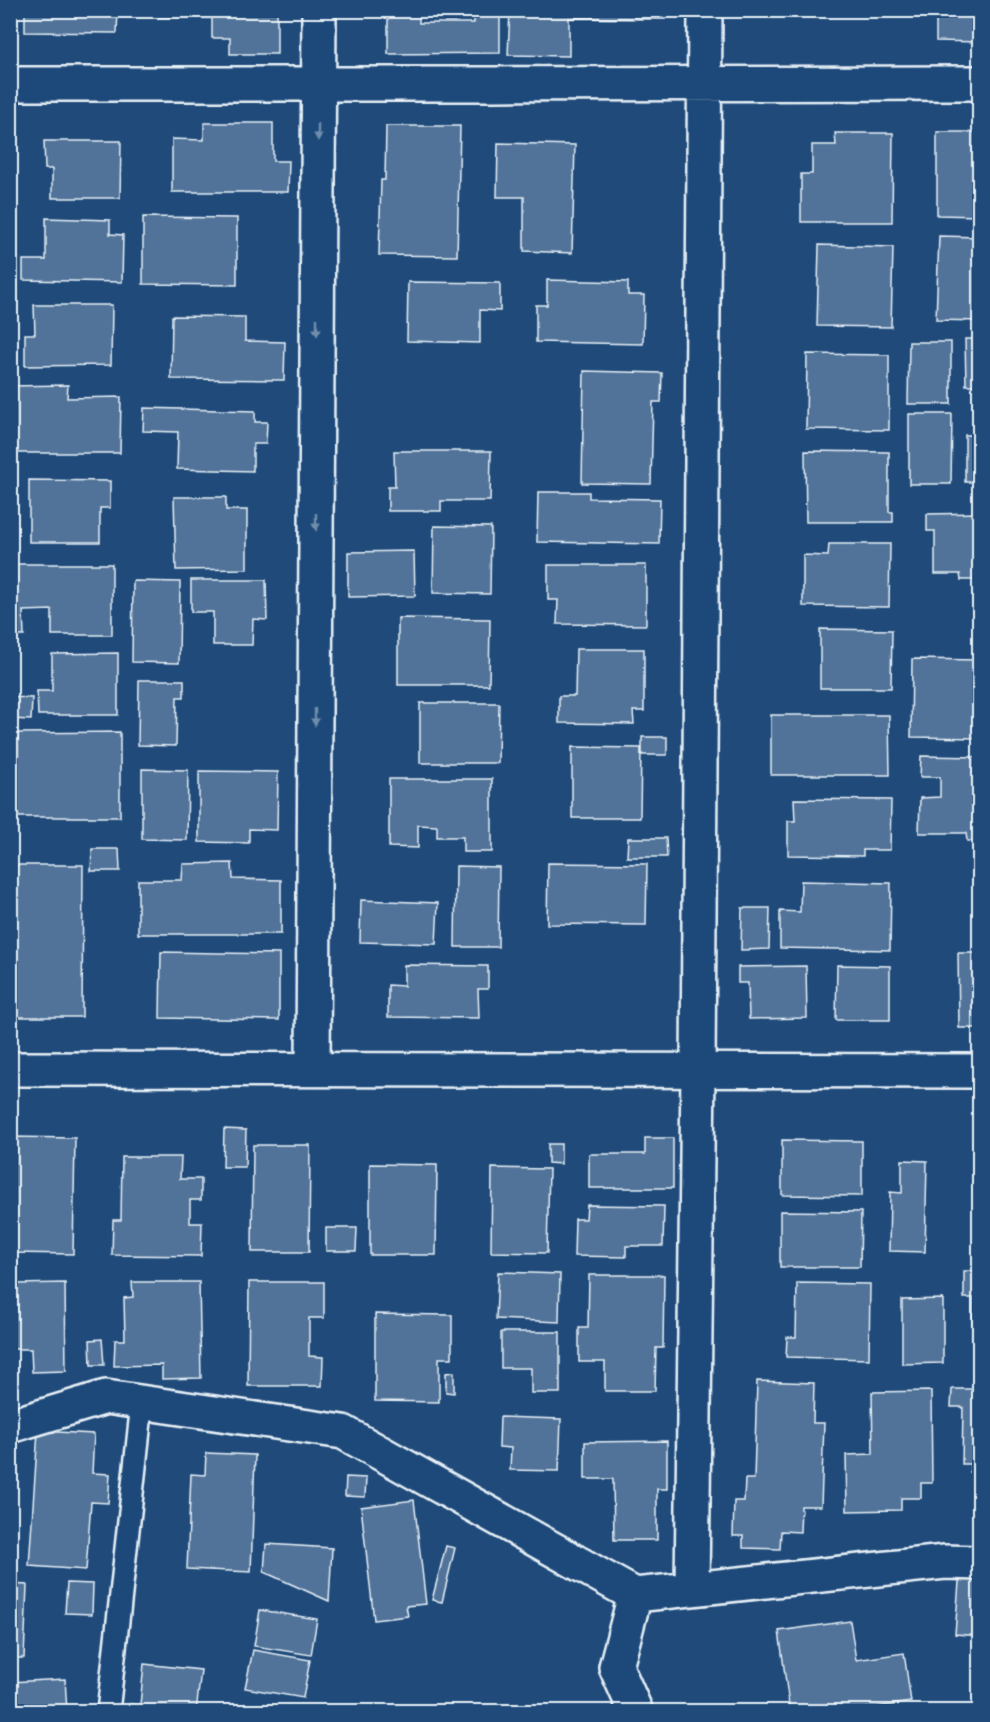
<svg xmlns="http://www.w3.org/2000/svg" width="990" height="1722" viewBox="0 0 990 1722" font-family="'Comic Neue',sans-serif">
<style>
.building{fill:#517399;stroke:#e8f1f8;stroke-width:1.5}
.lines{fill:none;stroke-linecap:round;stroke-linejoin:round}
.lane-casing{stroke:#e8f1f8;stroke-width:26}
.street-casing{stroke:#e8f1f8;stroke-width:38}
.secondary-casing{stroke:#e8f1f8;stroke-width:38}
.lane{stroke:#1f4a7a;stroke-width:21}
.street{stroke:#1f4a7a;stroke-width:33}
.secondary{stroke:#1f4a7a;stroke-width:33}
.oneway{fill:#6f8dac}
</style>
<rect width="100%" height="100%" fill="#1f4a7a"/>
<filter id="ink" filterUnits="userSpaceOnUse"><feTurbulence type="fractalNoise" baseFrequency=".0167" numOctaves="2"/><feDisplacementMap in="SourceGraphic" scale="12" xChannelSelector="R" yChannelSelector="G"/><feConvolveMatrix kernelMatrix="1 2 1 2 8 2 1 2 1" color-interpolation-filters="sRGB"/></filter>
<g filter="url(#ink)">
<path class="building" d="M25,10H118L117,33L25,32Z
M159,10H277V54H230V38H212V18L159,17Z
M388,10H419V23H474V10H500V53L388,54Z
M510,10H665V19L569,18V56L508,55Z
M936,10H980V42L936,41Z
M204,123H273V161H289L288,192H172V139L204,140Z
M386,126H460L457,256L379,255L381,180H385Z
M937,132H980V216L937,215Z
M835,133H893L892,222H801V174H812V145H836Z
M44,141H121L120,198H52V169H45Z
M498,143L575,145L572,253L524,251V197H497Z
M143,217L237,218V285L143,284Z
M46,218L110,220V234L123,235L122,282L23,280V260H46Z
M939,236L980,237V321L936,320Z
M819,245L893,247L891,327L817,326Z
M547,280L628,282V295H644L643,344L536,342V305H547Z
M408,282L500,283V311L480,310V343L407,341Z
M34,305H112L111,365L25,366V334H35Z
M172,316L245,317V341L285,342L284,380L171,379Z
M965,339H980V385H966Z
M909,342H951V404H908Z
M807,354L889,355V430L806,429Z
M584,371L662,373L661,402H653L651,484L582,483Z
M68,385L67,398L121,397L120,453H10V386Z
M144,408L255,411V422H267L266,444H253V471L177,469L178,432L143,431Z
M909,414H952L951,484H909Z
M965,435H980V482H965Z
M394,451H491L490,501H441V511H388V487H395Z
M805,451L889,452V512H893V522H806Z
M29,480L110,481V508H100V542H29Z
M538,492H589V498L660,499L659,544L537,542Z
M174,497H226V510H247V569L176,570Z
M980,513V580H961L960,574H935V531H927V514Z
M434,526L491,527L490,594L433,593Z
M829,544H890L889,607L803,606V555L828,556Z
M414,551L415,596L348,597V552Z
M10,564H112V635H52V610L23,611L24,636H10Z
M548,565H646V625L557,624L558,600H548Z
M191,580H266L267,620L253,619L252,645H213V612H191Z
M133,581L180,582L179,663L132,662Z
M398,618L490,619L489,685H398Z
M820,629L892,630L891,688H820Z
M576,649H644V711H633L634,724L559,723V696H575Z
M118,653V715H38L37,691H52V654Z
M912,659L980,660V738L911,737Z
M139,680H184V697H177L176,746L138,745Z
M10,697L32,698L31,720L10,719Z
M420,703H499L498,763H420Z
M771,715H889L890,775H771Z
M120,732V817H18V733Z
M642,737H667V755H642Z
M572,747L641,748L640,818H572Z
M921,756L980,757V841H967L966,833H919L920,798L940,797V777H920Z
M142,769L188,770L187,840L142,839Z
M199,771L278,772L277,830L249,829V843L199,842Z
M389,779H492V852H463V837H437V826L418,825V848L389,847Z
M794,799L891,800L890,850H863V856L788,855V821H795Z
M628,838H666L667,857H627Z
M92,849H119L120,871H91Z
M232,863L233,879L281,880V934H138V880H182L183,864Z
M548,863L647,864L646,925L547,924Z
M10,865H83L82,1017H10Z
M456,866L499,867L498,947H455Z
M801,881L891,883L890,950L780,948V911L800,912Z
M361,900L438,903L436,944L360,942Z
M742,908H770L769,949L741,950Z
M161,952L279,954V1020L160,1018Z
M958,953H980V1028H959Z
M404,965L488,966V989H478L479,1018L388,1017V985L404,986Z
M837,965L890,966V1020H836Z
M806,966L807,1018L749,1019L748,983H738V967Z
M224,1129L246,1130L245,1167H223Z
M10,1137L75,1138L73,1254L11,1253L13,1185L10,1184Z
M645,1138H673V1188H589V1154H645Z
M782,1140L862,1141V1196L782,1195Z
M548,1144H561V1164L548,1163Z
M253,1145H310L309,1252H252Z
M122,1157H181L180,1179H201V1200H190V1223H202L201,1256L112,1255L113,1220H121Z
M902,1160L927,1161L925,1252L889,1251L890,1192L902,1193Z
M370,1164L437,1165L436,1255H370Z
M492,1168L549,1169L547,1253L491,1252Z
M587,1205L664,1206L663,1246H626V1257L574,1256L575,1219H586Z
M780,1211L861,1212L860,1267H780Z
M326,1228H357L356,1251H326Z
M964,1271H980V1355H972L973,1298H964Z
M498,1272L560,1274L559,1322L496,1319Z
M10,1274H17V1284L65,1283L66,1371L32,1372L31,1349H10Z
M589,1275H664L663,1348H656L655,1391H605V1362H579V1328H588Z
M132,1282H199L201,1378L162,1379V1365L114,1366L115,1340H125L124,1298L133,1297Z
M249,1282H324V1318H309V1356L323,1357L322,1386H248Z
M797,1283L870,1284L869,1359L786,1357L787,1337H796Z
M943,1299V1363L902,1364V1300Z
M375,1314L452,1315V1358H439V1402L375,1401Z
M501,1332H560V1393H531V1368H501Z
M102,1339L104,1365H91L90,1340Z
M454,1372V1393L446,1392V1373Z
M757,1381L814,1383L813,1423H824L821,1506H801L800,1532L781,1531L780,1549L743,1548V1536H733L734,1501H744L745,1479H754Z
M952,1389H980V1473L970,1472V1464H962L963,1407H951Z
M931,1391L932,1483H921V1498H901V1510L847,1511L846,1455L873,1454L872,1392Z
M500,1417L561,1419L559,1471L510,1470L511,1448L499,1447Z
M38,1431L94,1434L92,1473L110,1474L108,1503L91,1502L86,1570L29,1566Z
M667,1441V1489H657V1540H614L613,1479H585V1442Z
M206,1453L255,1455L251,1572L187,1569L191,1474L205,1475Z
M346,1477L366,1478L365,1497L345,1496Z
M10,1496H14L11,1569H10Z
M414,1500L426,1604L406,1606L408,1616L374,1620L361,1507Z
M266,1544L332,1548L329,1601L264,1572Z
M446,1546L455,1548L442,1602L432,1600Z
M960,1569L980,1570V1636L955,1634Z
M67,1583L93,1584L92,1614L65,1613Z
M10,1584L27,1585L24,1658H10Z
M260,1610L317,1619L311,1655L254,1646Z
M850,1621L856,1660L904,1653L911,1702L863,1709V1712H790L779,1631Z
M253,1650L310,1660L303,1698L245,1688Z
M144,1664L201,1670L196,1712H129L130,1704L140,1705Z
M65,1679L67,1712H10V1682Z"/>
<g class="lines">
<defs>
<path id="lane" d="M108,1712L142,1403"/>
<path id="street" d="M313,1068L319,10
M10,1426L106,1397L343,1432L635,1595
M692,1589L698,1070
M636,1712L616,1667L635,1595L945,1562L980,1563"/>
<path id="secondary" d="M10,84C334,83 656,85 980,83
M10,1069L980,1071
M698,1070L705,10"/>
</defs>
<use href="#lane" class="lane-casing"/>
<use href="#street" class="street-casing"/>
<use href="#secondary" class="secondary-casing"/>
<use href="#lane" class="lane"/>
<use href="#street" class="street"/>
<use href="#secondary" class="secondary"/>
</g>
<defs><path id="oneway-solid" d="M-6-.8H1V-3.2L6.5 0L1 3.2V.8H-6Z" transform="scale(1.5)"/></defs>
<g class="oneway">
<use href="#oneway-solid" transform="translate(318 132) rotate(90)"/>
<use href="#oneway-solid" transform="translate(317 327) rotate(90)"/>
<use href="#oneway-solid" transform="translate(316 522) rotate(90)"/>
<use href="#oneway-solid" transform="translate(315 717) rotate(90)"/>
</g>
</g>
<rect width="990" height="1722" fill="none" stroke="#1f4a7a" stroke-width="36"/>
<rect x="18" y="18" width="954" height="1686" fill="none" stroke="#e8f1f8" stroke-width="2" filter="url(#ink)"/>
</svg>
